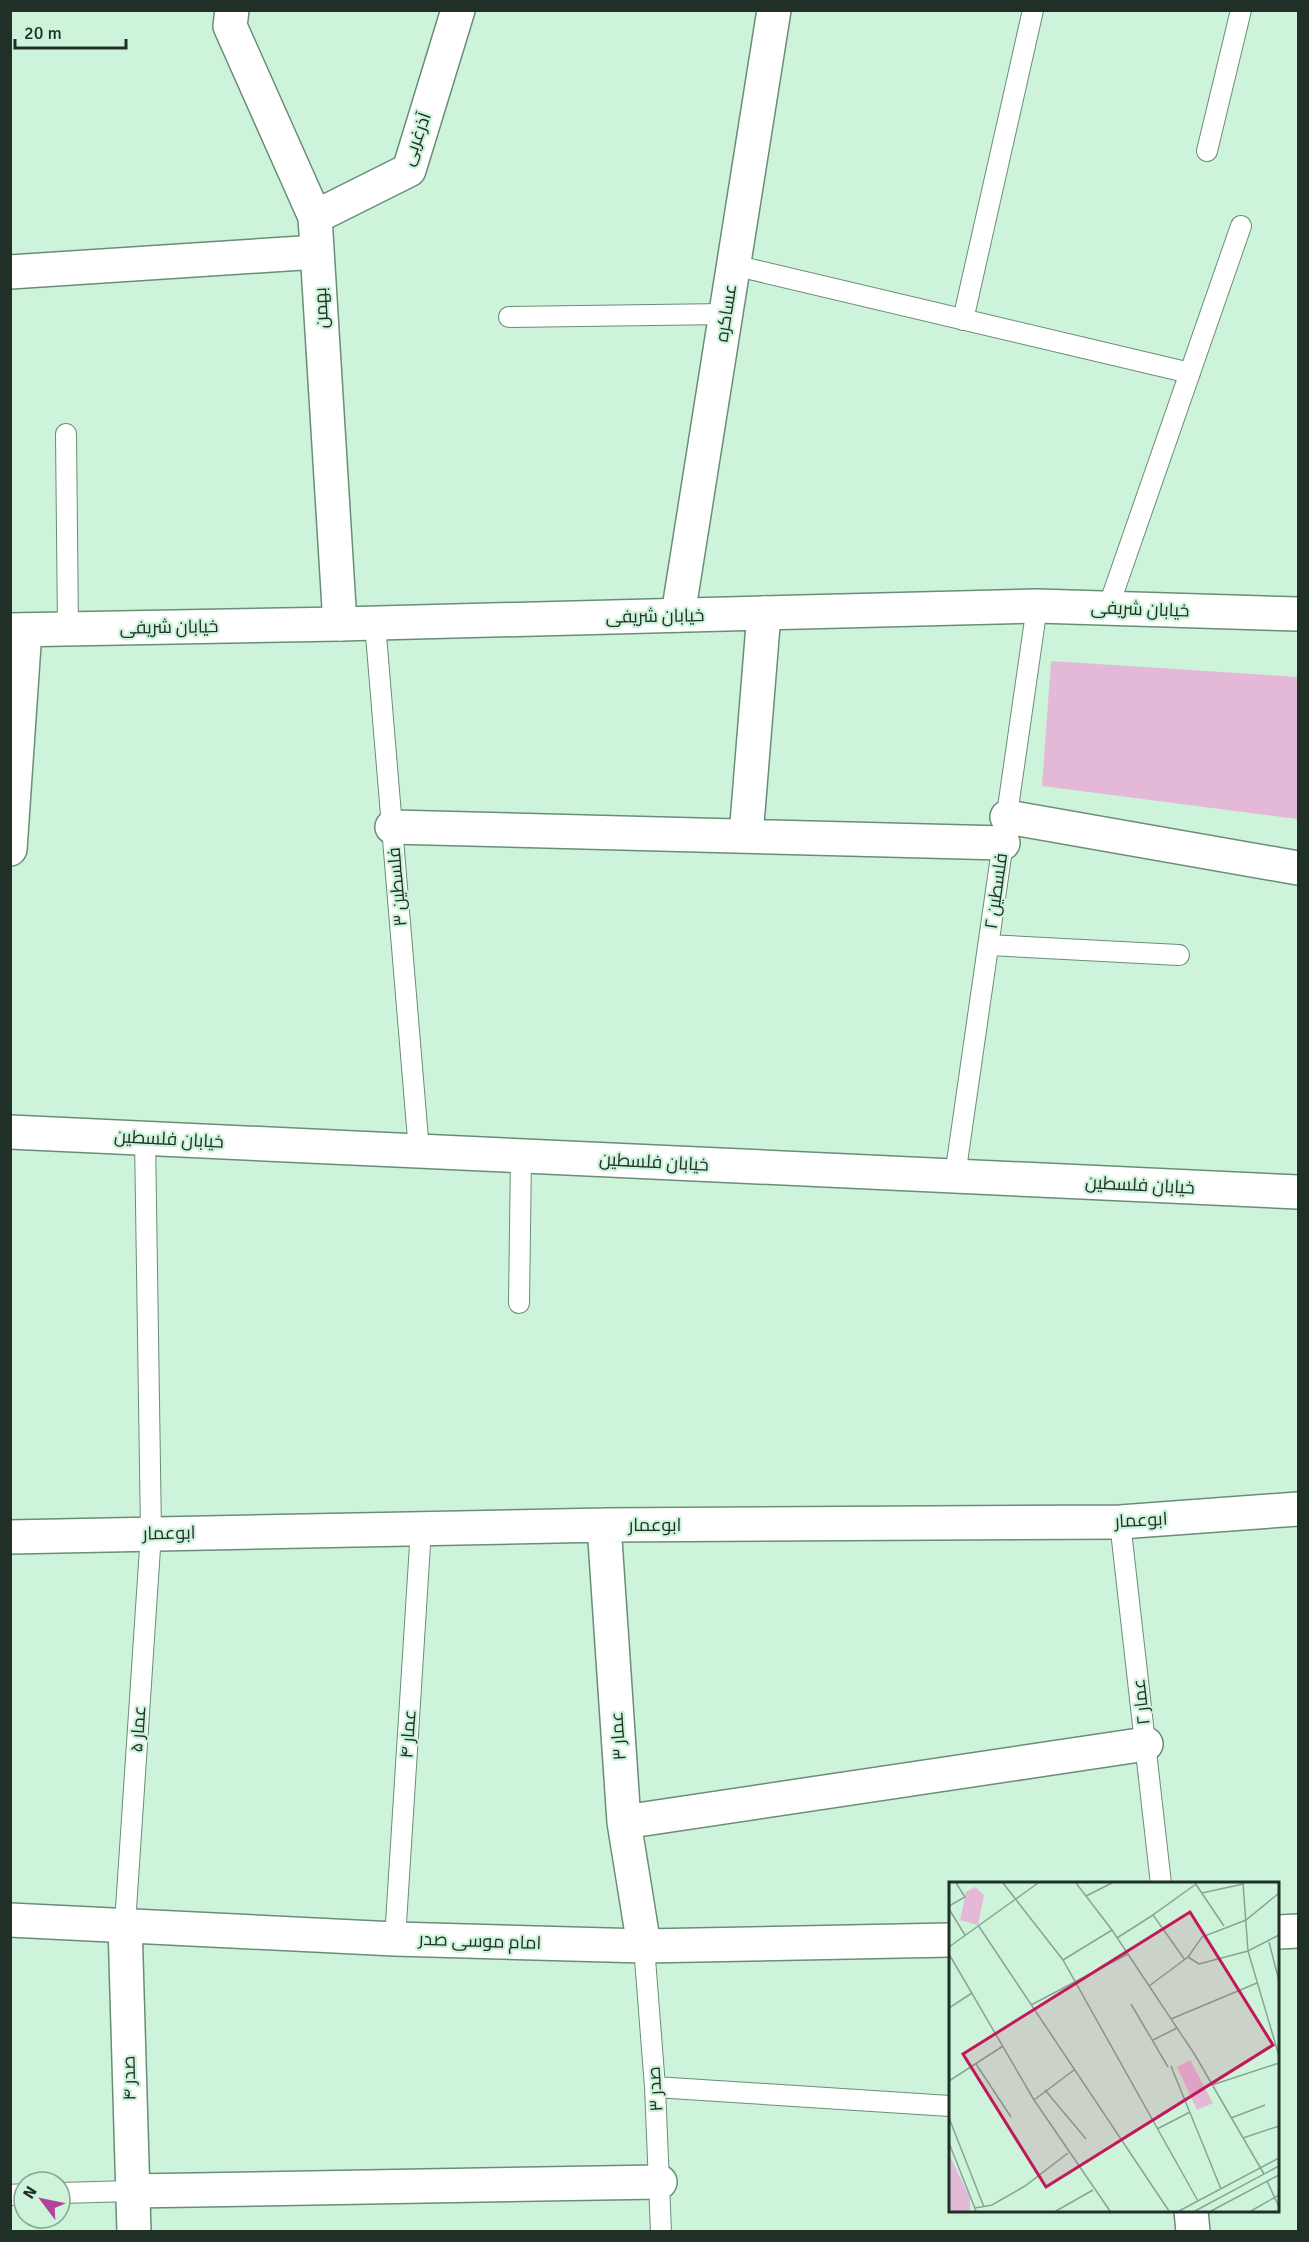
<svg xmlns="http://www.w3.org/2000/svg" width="1309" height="2242" viewBox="0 0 1309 2242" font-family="Signika,Cairo,sans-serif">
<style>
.green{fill:#e4b9d7}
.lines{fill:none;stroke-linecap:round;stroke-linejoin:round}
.lane-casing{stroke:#6a8d77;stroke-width:22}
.street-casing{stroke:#6a8d77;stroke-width:36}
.secondary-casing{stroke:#6a8d77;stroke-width:36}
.lane{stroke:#fff;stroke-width:20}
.street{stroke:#fff;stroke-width:33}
.secondary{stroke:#fff;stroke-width:33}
.labels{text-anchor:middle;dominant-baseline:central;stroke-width:4.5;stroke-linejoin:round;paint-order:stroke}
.street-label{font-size:18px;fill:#213027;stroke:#cdf3da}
.inset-road{fill:none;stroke:#88a592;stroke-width:1.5}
.view{fill:#c2185b;fill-opacity:0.15;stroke:#c2185b;stroke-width:3}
.inset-edge{fill:none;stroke:#213027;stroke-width:3}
</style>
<rect width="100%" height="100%" fill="#cdf3da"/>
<path class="green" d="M1051,661L1298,677V819L1042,786Z"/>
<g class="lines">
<defs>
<path id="lane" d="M1207,151L1241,10
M733,265L1190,373
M509,317L725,314
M963,320L1033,10
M66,434L68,629
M1108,608L1241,226
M375,623L419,1151
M989,945L1179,955
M955,1176L1037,606
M519,1303L521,1156
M1120,1522L1161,1884
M125,1924L151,1533L145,1138
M395,1939L421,1529
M644,1946L655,2087L661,2232
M655,2087L950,2106
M60,2193L132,2191
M10,2195L24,2194"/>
<path id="street" d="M232,10L230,26L315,217L340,624
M315,217L409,170L458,10
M10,272L317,252
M678,615L774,10
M1007,817L1298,868
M392,827L1003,843
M746,836L764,613
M10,849L25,630
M10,1132L1298,1192
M604,1525L624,1822L644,1946
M10,1537L604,1525L1120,1522L1298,1509
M624,1822L1146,1744
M10,1920L395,1939L644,1946L950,1940
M125,1924L134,2232
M1278,1932L1298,1931
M132,2191L660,2182
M1191,2210L1193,2232"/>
<path id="secondary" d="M10,630L340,624L1037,606L1298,614"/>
</defs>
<use href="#lane" class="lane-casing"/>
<use href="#street" class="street-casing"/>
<use href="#secondary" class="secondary-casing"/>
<use href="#lane" class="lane"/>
<use href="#street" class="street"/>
<use href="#secondary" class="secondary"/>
</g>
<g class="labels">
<g class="street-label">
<text transform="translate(416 139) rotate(-70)">آذرغربی</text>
<text transform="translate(321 308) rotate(-93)">بهمن</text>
<text transform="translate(726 313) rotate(-81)">عساکره</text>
<text transform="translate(1140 609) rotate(2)">خیابان شریفی</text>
<text transform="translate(655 616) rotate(-1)">خیابان شریفی</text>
<text transform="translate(169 627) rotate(-1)">خیابان شریفی</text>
<text transform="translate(397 887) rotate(-95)">فلسطین ۳</text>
<text transform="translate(996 891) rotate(-82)">فلسطین ۲</text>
<text transform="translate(169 1139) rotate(3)">خیابان فلسطین</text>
<text transform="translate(654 1162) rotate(3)">خیابان فلسطین</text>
<text transform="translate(1140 1185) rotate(3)">خیابان فلسطین</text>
<text transform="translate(1141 1520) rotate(-3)">ابوعمار</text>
<text x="655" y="1525">ابوعمار</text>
<text transform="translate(169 1533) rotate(-1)">ابوعمار</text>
<text transform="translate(1141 1702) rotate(-97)">عمار ۲</text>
<text transform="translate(138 1729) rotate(-86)">عمار ۵</text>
<text transform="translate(408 1734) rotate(-86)">عمار ۴</text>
<text transform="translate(618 1736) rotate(-94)">عمار ۳</text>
<text transform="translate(480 1941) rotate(2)">امام موسی صدر</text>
<text transform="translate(129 2078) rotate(-91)">صدر ۴</text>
<text transform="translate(655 2089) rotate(-94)">صدر ۳</text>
</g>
</g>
<g transform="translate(949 1882)">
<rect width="330" height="330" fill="#cdf3da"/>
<path d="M26,5L35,13L29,43L11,38L17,10ZM241,178L264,221L248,228L228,185ZM0,272L21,316V329H0Z" fill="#e4b9d7"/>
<path class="inset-road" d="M54,1L114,78L249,319M127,1L163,48L246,173L315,292M246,1L275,44M294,1L299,69L330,174M253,11L294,2M137,14L163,1M0,24L16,15L7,1M0,27L16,53M29,43L220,329M168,56L204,33M320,60L330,99M0,65L89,1M0,72L85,218L161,329M239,75L250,82L299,69L330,53M114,78L163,48M236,78L204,33L247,2M200,104L239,75L253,55L297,38L330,11M182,122L219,185M82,123L179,72M0,126L23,111M222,137L308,101M204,158L228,146M27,182L62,235M222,184L272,307M0,199L54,164M263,203L330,181M96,208L137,257M85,218L125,188M0,236L35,325M282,236L316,223M208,247L241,230M294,256L330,244M0,261L27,329M318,299L330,325M26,326L43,323L76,304L119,271M107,329L144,308M230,329L330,276M246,329L330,284M262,329L330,293M302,329L330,313"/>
<path class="view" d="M241,30L324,163L97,305L14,172Z"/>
<rect width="330" height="330" class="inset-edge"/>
</g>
<rect width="1309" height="2242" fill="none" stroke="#213027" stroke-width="24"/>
<g transform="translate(42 2200) rotate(302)"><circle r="28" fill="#cdf3da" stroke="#88a592" stroke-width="1.5"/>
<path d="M0-4.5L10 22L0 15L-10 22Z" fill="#b5429c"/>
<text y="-9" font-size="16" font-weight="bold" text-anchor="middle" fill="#213027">N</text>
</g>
<path d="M15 39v9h111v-9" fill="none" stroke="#213027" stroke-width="3"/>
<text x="24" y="39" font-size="18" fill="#213027" stroke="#cdf3da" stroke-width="4.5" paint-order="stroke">20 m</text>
</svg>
